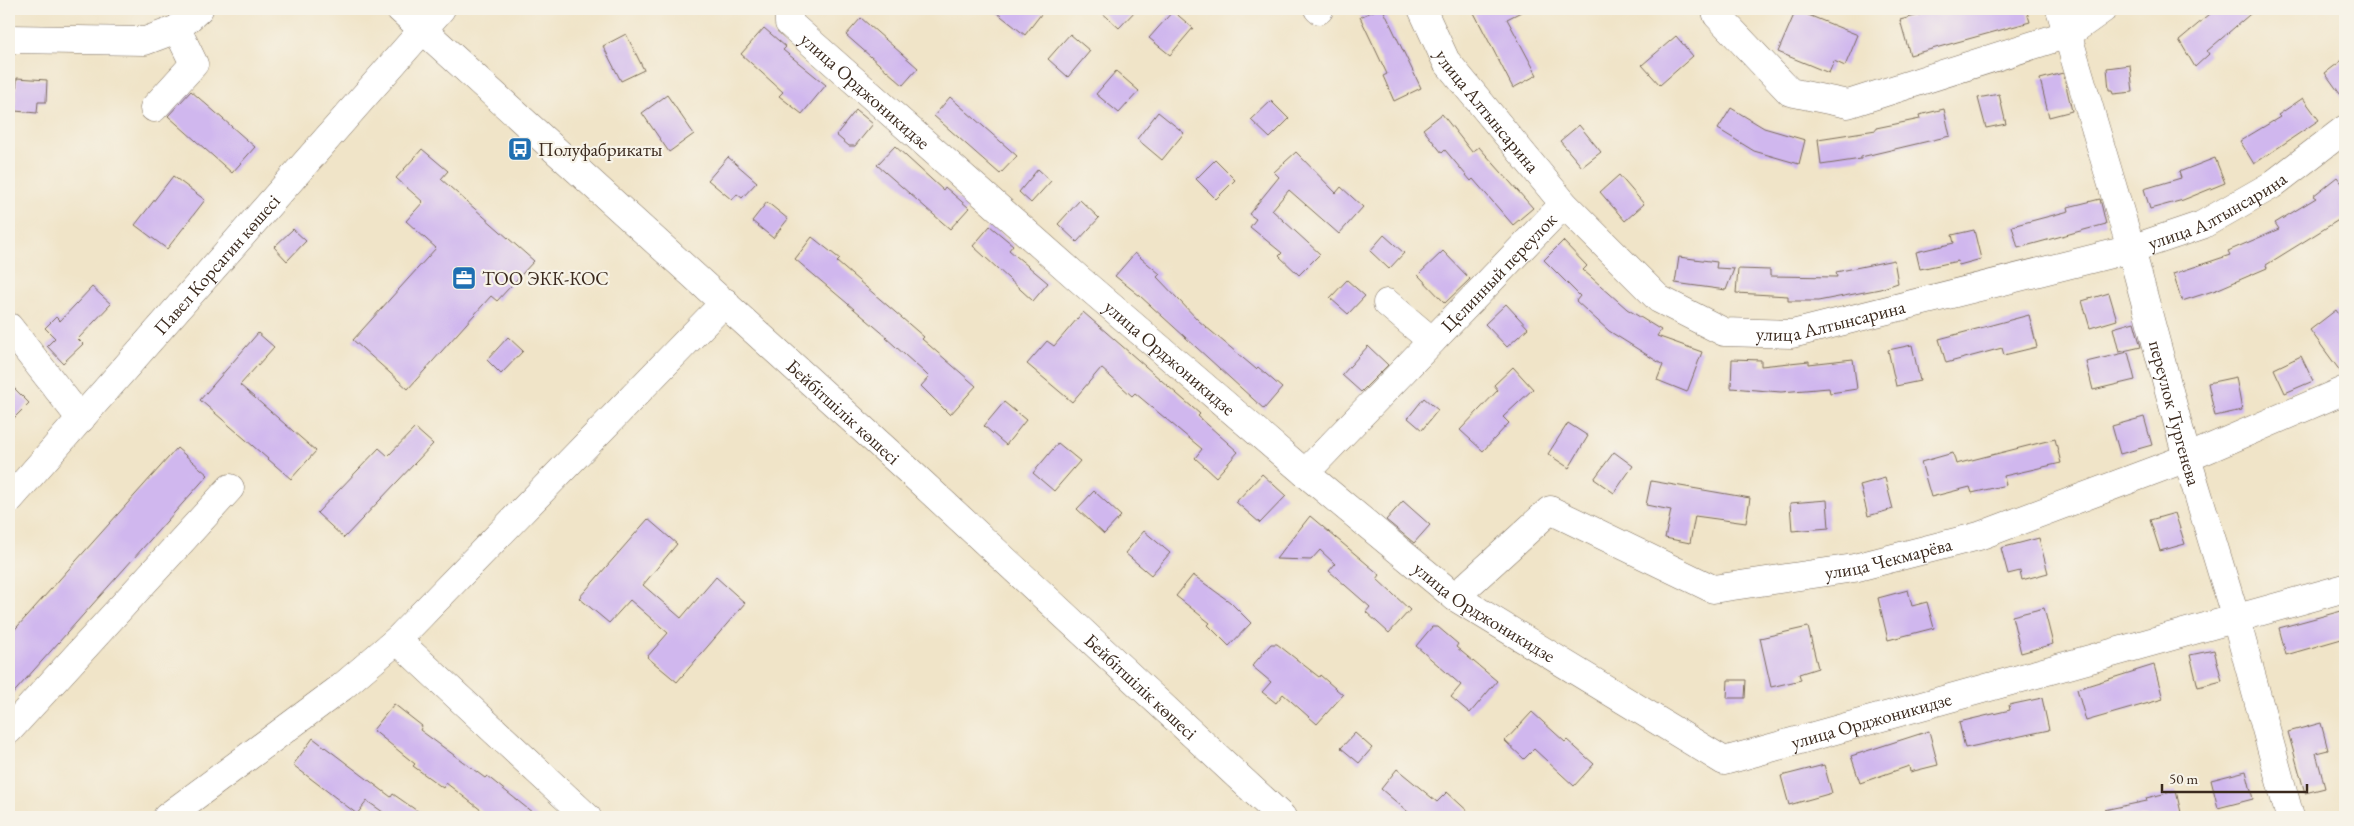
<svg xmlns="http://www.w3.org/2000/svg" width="2354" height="826" viewBox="0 0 2354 826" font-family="'EB Garamond',serif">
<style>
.building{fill:#d0b7ee}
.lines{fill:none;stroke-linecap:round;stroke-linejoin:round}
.minor-casing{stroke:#7a6b5a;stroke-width:29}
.minor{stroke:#fff;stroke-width:28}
.labels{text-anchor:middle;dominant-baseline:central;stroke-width:4.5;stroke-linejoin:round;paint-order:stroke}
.street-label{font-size:19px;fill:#3b2a1e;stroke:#f7f3e8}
.poi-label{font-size:19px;fill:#3b2a1e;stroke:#f7f3e8;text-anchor:start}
</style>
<rect width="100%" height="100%" fill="#f7f3e8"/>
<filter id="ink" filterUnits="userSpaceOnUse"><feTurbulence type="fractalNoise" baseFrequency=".02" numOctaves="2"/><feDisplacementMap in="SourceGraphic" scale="10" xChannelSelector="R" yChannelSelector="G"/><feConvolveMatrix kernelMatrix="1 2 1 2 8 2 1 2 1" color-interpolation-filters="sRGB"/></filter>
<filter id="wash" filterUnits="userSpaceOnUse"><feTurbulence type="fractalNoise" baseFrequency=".0096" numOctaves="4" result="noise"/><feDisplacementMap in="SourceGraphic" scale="20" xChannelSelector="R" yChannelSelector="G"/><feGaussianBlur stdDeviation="1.12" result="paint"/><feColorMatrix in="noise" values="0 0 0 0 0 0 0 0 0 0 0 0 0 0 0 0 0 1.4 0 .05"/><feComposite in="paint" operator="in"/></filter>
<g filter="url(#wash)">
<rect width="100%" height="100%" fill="#f0e4c8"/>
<g id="blocks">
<path class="building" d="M992,9H1045L1025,35Z
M1098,9H1137L1119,28Z
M1378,9H1383L1421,88L1394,101L1383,76L1387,74L1360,17Z
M1472,9H1527L1507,19L1537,75L1513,88Z
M1941,9H2026L2030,22L1910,55L1900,20Z
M2216,9H2256L2207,51L2209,54L2195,67L2179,40Z
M1796,10L1858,35L1845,66L1834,61L1829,73L1778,52Z
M1173,11L1193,28L1170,55L1149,38Z
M861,18L918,68L903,85L846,35Z
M764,28L786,47L783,50L826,85L802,114L779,96L783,92L741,54Z
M626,34L644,70L621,81L603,46Z
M1070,34L1090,51L1068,77L1048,59Z
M1676,36L1693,56L1660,85L1642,65Z
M2345,58V101L2325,73Z
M2130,65L2133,92L2113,94L2112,90H2109L2107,68Z
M1116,71L1139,91L1119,113L1096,94Z
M2063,73L2072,111L2049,117L2040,79Z
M17,78L47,80L46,102H38L37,113L15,111Z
M191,91L255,147L232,173L168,116Z
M1999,94L2006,124L1986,128L1978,98Z
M667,95L694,134L669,152L642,113Z
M950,97L1017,156L1000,174L934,116Z
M2303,98L2319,120L2254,164L2240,141L2280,117L2278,115Z
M1271,101L1289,119L1270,138L1251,120Z
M1731,108L1764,128L1805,140L1799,164L1754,151L1718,129Z
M1944,109L1950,136L1861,157V159L1821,165L1818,139L1876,130V128L1920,119L1919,115Z
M856,110L873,124L855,146H849L836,135Z
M1158,112L1184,133L1162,160L1137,139Z
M1442,114L1472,152L1479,147L1533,208L1513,225L1473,179L1471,181L1445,150L1442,153L1423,129Z
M1579,125L1601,152L1582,167L1560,141Z
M895,146L943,190L945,187L969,208L950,229L877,165Z
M422,149L448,171L441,179L534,261L497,301L491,296L408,389L353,340L436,248L406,221L423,202L396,178Z
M1296,152L1336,193L1341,187L1363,207L1339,234L1289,190L1272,210L1320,254L1299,275L1279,256L1282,253L1250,227L1256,219L1249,214L1279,177L1274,172Z
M728,157L757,182L742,198L737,194L732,200L708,180Z
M2215,158L2225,183L2183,200L2150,209L2144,189L2181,178L2179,172Z
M1215,160L1235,180L1216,199L1196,179Z
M1038,169L1051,181L1031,203L1019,192Z
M1619,175L1644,204L1625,221L1600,192Z
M173,176L205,200L167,249L135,225Z
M2337,177L2345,187V216L2266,265L2267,268L2216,290L2182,301L2173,274L2230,255L2228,251L2279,229L2275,223L2316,198L2313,196Z
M2100,199L2106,224L2018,248L2012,226L2069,211L2068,207Z
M1080,200L1099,218L1077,242L1058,224Z
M767,202L788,219L773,238L752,221Z
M990,226L1013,245L1009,250L1048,283L1033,301L973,246Z
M293,229L306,241L287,261L274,247Z
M1974,230L1981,259L1959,265L1958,261L1920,269L1916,252L1954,243L1952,235Z
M1384,235L1404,253L1389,269L1370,251Z
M812,237L840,259L837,262L924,337L922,339L976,386L950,415L921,386L929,377L924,372L886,338L887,337L795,259Z
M1563,241L1587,266L1583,270L1627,309L1661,330L1657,336L1702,352L1687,392L1657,380L1663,365L1609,331L1576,301L1580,296L1544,260Z
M1443,251L1470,279L1445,303L1418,275Z
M1135,253L1160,274L1157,277L1199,321L1256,369L1258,367L1282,388L1264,409L1140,296L1115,276Z
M1679,257L1717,262L1716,268L1734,269L1726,290L1675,283Z
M1894,260L1898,283L1880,289L1818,301H1788V296L1736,293L1738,269L1770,270V276L1837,277L1836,272Z
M1347,280L1365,296L1348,314L1330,298Z
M92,287L111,304L78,339L83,344L63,363L47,346L55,338L45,328L56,317L60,321Z
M2109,293L2117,320L2090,328L2082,301Z
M1506,304L1528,328L1507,347L1485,324Z
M2336,310L2345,323V375H2343L2310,330Z
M1083,312L1200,414L1198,416L1238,452L1216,477L1195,458L1202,449L1135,393L1132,396L1101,368L1072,402L1027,364L1047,341L1054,346Z
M2029,315L2037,347L2004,355L2002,348L1946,363L1939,339Z
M2134,322L2141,347L2119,352L2113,328Z
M258,333L274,347L240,385L316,451L291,479L200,400Z
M508,337L523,351L501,374L487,360Z
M1912,345L1920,381L1896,386L1888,350Z
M1368,346L1388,365L1361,392L1342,375Z
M2128,352L2135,380L2093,390L2086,362Z
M2301,356L2313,381L2285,393L2274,369Z
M1732,359L1761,360V366L1809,361V364L1853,359L1857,389L1830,393L1829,388L1781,392L1731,388Z
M1513,367L1533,389L1503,417L1509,423L1483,451L1460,430L1498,390L1494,385Z
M2236,377L2242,410L2215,416L2208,383Z
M9,383L29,403L9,423Z
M1424,398L1438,410L1422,430L1408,418Z
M1004,402L1026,420L1006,445L984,426Z
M2144,417L2152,445L2120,454L2112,426Z
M1568,423L1588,436L1569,468L1548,454Z
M415,428L433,444L344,538L317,513L379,448L388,456Z
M2055,439L2061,463L2004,476L2006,485L1972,493L1970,487L1931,497L1921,462L1953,453L1956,464Z
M1058,443L1080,461L1054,491L1033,473Z
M177,448L208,475L9,698V636Z
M1614,452L1633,466L1614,493L1594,479Z
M1262,474L1286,496L1260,523L1236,502Z
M1885,478L1893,509L1868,516L1860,485Z
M1651,481L1750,498L1746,523L1695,516L1690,543L1665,538L1671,510L1646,505Z
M1094,491L1121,516L1104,534L1077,509Z
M1827,500L1829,528L1792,531L1790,503Z
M1403,501L1430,525L1414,543L1386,520Z
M2175,513L2185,544L2160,551L2150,520Z
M1310,516L1380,575L1377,579L1410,610L1389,633L1366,612L1370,607L1329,571L1335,564L1320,550L1311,560L1276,559Z
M648,519L677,544L643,585L681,618L716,577L745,603L677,682L647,657L668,633L630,600L609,623L579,598Z
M1144,531L1170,553L1151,575L1125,553Z
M2039,538L2048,573L2022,580L2020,571L2008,574L2001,548Z
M1193,575L1230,602L1251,623L1229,646L1208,625L1210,623L1176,596Z
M1908,590L1912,606L1927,602L1934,628L1888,640L1878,598Z
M2044,608L2053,644L2021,653L2012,616Z
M2345,610V638L2286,655L2279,628Z
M1432,627H1438L1458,644L1456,647L1497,681L1470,713L1451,697L1461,685L1416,646Z
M1808,627L1818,668L1799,674L1801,680L1771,687L1760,638Z
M1271,644H1277L1319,677L1320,675L1343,695L1317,724L1283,694L1276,703L1262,692L1271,682L1252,666Z
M2214,650L2222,681L2198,687L2190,655Z
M2154,665L2163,699L2086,721L2077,689Z
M1728,680H1746L1745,698H1727Z
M2042,698L2049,730L1965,748L1959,722L2010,710L2009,705Z
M394,704L422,726L420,730L485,778L487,776L538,817H490L446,783L443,788L413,766L415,764L373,730Z
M1532,712L1565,742L1567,740L1594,764L1574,786L1534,749L1524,759L1505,741Z
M2321,723L2328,750L2316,753L2325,788L2305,793L2288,732Z
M1929,731L1938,765L1910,772L1909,766L1860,783L1851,756Z
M1355,733L1372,748L1359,763L1341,748Z
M313,738L391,797L393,794L426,817H390L367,801L357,814L293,765Z
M1824,765L1832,793L1789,805L1781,776Z
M1397,769L1437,802L1447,792L1474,817H1414L1381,789Z
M2246,771L2253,799L2218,808L2211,780Z
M2176,791L2182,817H2105L2104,810L2147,801L2146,798Z"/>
</g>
</g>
<g filter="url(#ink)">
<use href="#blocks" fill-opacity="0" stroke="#7a6b5a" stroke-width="1"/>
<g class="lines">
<defs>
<g id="minor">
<path id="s1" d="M400,9L909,471L1282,817"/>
<path id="s2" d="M789,9V23L1079,279L1305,473L1455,597L1724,761L2345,588"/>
<path d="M1318,9L1319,10"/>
<path id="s3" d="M1422,9L1446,61L1564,204L1659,299L1724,332L1792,334L2131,249L2202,225L2272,185L2345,129"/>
<path d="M1716,9L1717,15L1790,92L1848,104L2068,34L2103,9"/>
<path id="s4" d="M2060,9L2131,249L2187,458L2236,619L2290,817"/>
<path d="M9,39L145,41L177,29L199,9"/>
<path d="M154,108L194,64L177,29"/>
<path d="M1387,303L1432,341"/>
<path d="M9,327L81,419"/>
<path id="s5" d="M1305,473L1564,204"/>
<path id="s6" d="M9,500L441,9"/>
<path id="s7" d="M1455,597L1550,510L1713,589L1854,568L1979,536L2187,458L2345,390"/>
<path d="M397,640L587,817"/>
<path d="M9,730L230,488"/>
<path d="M167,817L342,687L397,640L725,302"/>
</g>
</defs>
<use href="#minor" class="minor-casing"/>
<use href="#minor" class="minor"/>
</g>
</g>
<defs>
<symbol id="bus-square" viewBox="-11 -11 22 22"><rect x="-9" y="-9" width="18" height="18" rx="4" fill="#1f6fb2" stroke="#f7f3e8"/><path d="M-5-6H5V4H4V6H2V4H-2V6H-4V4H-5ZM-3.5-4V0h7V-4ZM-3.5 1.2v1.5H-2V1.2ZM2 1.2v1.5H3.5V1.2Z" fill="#fff"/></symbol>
<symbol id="office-square" viewBox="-11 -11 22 22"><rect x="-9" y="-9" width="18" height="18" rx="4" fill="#1f6fb2" stroke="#f7f3e8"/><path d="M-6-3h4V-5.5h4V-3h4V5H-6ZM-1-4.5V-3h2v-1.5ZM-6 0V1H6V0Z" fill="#fff"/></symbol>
</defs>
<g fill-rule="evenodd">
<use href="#bus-square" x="506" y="135" width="28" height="28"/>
<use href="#office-square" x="450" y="264" width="28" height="28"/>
</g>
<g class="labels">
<g class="street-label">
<text stroke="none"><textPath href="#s2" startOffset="116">улица Орджоникидзе</textPath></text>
<text stroke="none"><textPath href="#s3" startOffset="122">улица Алтынсарина</textPath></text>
<text stroke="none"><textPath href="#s3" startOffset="962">улица Алтынсарина</textPath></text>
<text stroke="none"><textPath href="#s6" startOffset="314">Павел Корсагин көшесі</textPath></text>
<text stroke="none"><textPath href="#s5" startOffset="279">Целинный переулок</textPath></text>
<text stroke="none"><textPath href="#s3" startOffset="558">улица Алтынсарина</textPath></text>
<text stroke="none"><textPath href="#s2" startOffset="521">улица Орджоникидзе</textPath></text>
<text stroke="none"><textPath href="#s1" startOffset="599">Бейбітшілік көшесі</textPath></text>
<text stroke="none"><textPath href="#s4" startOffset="420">переулок Тургенева</textPath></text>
<text stroke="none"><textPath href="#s7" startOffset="488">улица Чекмарёва</textPath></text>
<text stroke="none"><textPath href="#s2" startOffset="926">улица Орджоникидзе</textPath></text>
<text stroke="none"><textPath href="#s1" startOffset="1004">Бейбітшілік көшесі</textPath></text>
<text stroke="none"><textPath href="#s2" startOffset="1361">улица Орджоникидзе</textPath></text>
</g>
<g class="poi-label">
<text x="538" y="149">Полуфабрикаты</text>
<text x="482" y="278">ТОО ЭКК-КОС</text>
</g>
</g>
<rect width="2354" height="826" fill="none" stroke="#f7f3e8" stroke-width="30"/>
<path d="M2162 784v8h145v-8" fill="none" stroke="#3b2a1e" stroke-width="2.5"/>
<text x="2169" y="784" font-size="15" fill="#3b2a1e" stroke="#f7f3e8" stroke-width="4" paint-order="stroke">50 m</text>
</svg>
